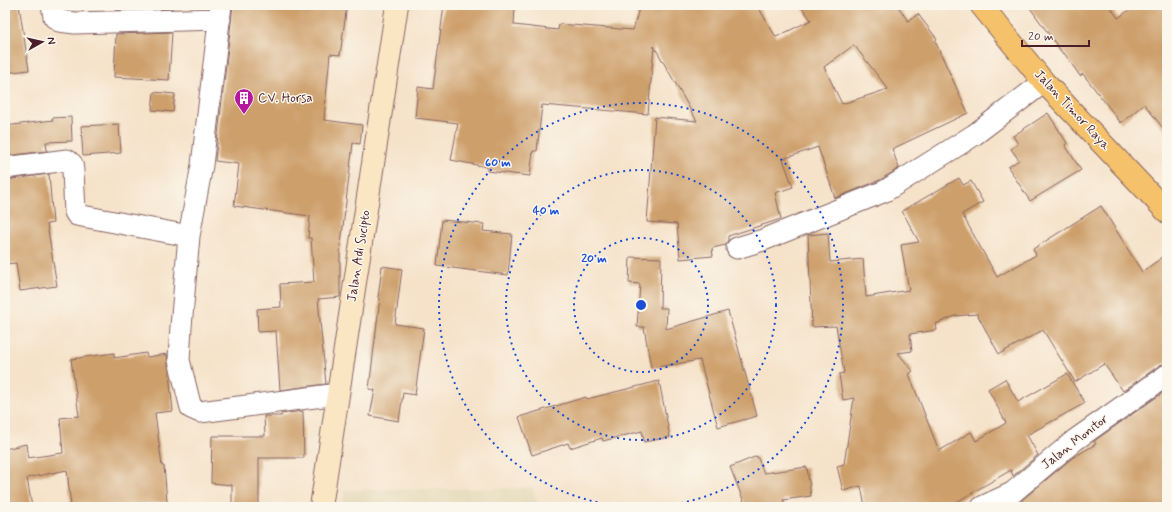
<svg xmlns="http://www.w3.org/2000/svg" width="1172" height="512" viewBox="0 0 1172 512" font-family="Mynerve,sans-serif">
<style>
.built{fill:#e5daba}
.building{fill:#cd9f6b;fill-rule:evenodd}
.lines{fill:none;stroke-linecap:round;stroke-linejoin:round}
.minor-casing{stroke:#866362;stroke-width:23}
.secondary-casing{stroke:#866362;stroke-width:24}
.trunk-casing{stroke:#866362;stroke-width:24}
.minor{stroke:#fff;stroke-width:21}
.secondary{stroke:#fbe6c4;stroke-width:22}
.trunk{stroke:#f5c16b;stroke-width:22}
.ring{fill:none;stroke:#1d4ed8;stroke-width:2;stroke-dasharray:2 4}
.labels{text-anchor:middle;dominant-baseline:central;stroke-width:3;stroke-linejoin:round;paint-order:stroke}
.poi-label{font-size:13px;fill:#4a1f2b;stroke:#fbf7ec;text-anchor:start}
.street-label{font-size:13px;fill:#4a1f2b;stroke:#fbf7ec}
.centre{fill:#1d4ed8;stroke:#fbf7ec;stroke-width:2}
.ring-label{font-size:12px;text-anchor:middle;font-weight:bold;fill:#1d4ed8;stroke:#fbf7ec;stroke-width:3;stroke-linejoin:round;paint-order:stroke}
</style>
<rect width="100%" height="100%" fill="#fbf7ec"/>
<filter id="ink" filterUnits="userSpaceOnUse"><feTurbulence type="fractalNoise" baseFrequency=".025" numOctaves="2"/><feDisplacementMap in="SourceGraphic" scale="8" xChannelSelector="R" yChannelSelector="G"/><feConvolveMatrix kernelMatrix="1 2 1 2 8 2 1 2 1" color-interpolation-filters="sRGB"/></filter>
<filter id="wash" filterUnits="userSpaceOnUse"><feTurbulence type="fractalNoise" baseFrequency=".012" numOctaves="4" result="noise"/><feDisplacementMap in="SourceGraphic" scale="16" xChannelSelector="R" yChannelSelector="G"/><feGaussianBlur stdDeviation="0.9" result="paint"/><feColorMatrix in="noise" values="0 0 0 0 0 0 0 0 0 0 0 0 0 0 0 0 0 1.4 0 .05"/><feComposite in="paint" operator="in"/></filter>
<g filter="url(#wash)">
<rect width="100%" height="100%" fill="#f5e2c9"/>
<path class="built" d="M533,488L538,507H342L345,490Z"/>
<g id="blocks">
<path class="building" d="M5,5H19L29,70L5,73Z
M117,5H173V8L117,10Z
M233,5H347L340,55L330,54L324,120L362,125L360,144L353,143L340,252V297L318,299L326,384L280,390L276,331L258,332L257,309L281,307L280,284L314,282L311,238H308L310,216L234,206L239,164L215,161Z
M444,5H515L514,25L558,30L559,24L633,30L640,5H757L776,37L811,20L800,5H897L908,21L918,14L937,39L935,41L968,113L892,149L899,168L880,180L835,198L818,147L783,159L793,187L775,193L781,219L728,236V240L726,245L712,248L713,256L680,259L677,224L647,222L655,117L697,121L654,46L648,114L542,105L537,151H533L530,176L487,171V167L451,160L458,123L415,118L418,87L433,89ZM854,45L888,89L842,104L824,67Z
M1028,5H1109L1118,18L1136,5H1167V133L1144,104L1121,123L1083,74L1080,76L1064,53L1063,54Z
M172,32L169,80L114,77L116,34Z
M154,92L175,94L173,112L152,110Z
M1048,113L1067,143L1065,145L1081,170L1030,201L1008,167L1019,160L1011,149L1018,144L1013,136Z
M71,117L72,141L46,142L47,151L5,156V126L53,120L52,118Z
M119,124L121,153L83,156L81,126Z
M49,174L53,223L47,224L57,286L20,291L16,263L5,264V180Z
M959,178L963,185L971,181L983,202L962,214L997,277L1036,255L1033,249L1101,206L1142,272L1167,254V363L1160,365L1123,391L1104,364L1075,382L1043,330L999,354L977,314L955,316L936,324L937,330L910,334L912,351L898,353L913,371L909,374L939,451L971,432L976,441L1006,423L988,389L1005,379L1018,402L1067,374L1085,403L1027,435L1038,455L1013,476L1011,470L948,507H865L861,486L843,491L837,466L844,464L854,398L843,400L839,374L844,373L836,326L812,327L808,235L828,233L830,262L863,259L866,297L909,290L901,245L919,242L902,211Z
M442,220L484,224L483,231L512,234L508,275L437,266Z
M630,257L661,258L660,308H667L666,329L728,311L757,416L718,427L700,360L651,368L644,327H637L640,284L629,283Z
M382,266L402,269L395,324L424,328L415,395L403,393L399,421L370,416L375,390L369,389L380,298H378Z
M114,353V358L146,353L147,357L167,354L173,411L155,413L162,466H164L167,502L110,507H71L67,470L27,478L32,507H8L5,490V449L26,444L28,458L63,453L60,418L79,416L71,359Z
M659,381L670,437L644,442L642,431L603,441L602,438L570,448L568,443L532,455L519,417L586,397L587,399Z
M1167,390V507H1024L1022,500L1072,458L1096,444L1094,441Z
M303,411L304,458H259V507H232V485L211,483L212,436H265L264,416H281V414Z
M757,456L764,473L807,467L811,496L783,500L786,507H746L730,467Z"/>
</g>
</g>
<g filter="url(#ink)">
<use href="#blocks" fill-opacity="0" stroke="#866362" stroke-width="1"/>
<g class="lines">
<defs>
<path id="minor" d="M52,5L54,17L59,21L75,23L220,19
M221,5L202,165L189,236L181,327L179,360L191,408L200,412L338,394
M5,168L67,160L72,164L73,171L75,212L77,215L189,236
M737,248L763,240L885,191L974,135L1044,82
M982,507L1012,493L1075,440L1167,375"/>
<path id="secondary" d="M321,507L397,5"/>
<path id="trunk" d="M981,5L1044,82L1167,212"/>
</defs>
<use href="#minor" class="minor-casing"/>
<use href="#secondary" class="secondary-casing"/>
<use href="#trunk" class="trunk-casing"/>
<use href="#minor" class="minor"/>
<use href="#secondary" class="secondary"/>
<use href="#trunk" class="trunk"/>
</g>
</g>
<g class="ring">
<circle cx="641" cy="305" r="67"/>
<circle cx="641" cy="305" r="135"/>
<path d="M639 507A202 202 0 1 1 643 507"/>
</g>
<defs>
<symbol id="building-pin" viewBox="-11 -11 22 30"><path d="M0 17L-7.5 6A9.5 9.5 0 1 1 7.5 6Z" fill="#b5179e" stroke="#fbf7ec"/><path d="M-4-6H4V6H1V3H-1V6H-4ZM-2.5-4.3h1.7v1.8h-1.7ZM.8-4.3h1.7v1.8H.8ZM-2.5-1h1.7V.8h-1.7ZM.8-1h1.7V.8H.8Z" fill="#fff"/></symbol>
</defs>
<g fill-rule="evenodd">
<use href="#building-pin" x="233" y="87" width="22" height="30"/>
</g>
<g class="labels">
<g class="poi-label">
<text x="258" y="98">CV. Horsa</text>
</g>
<g class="street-label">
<text transform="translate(1072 110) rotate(47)">Jalan Timor Raya</text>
<text transform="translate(359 256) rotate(-81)">Jalan Adi Sucipto</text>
<text transform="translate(1075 442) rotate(-38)">Jalan Monitor</text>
</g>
</g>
<circle cx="641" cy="305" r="6" class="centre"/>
<g class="ring-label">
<text x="498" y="166">60 m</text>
<text x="546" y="214">40 m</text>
<text x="594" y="262">20 m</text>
</g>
<rect width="1172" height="512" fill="none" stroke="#fbf7ec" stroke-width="20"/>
<g transform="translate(42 42) rotate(82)" stroke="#fbf7ec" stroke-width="3" paint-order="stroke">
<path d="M0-3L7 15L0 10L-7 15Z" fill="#4a1f2b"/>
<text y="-6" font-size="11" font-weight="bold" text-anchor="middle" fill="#4a1f2b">N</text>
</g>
<path d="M1022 40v6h67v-6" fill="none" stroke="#4a1f2b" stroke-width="2"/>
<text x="1028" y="40" font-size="12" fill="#4a1f2b" stroke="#fbf7ec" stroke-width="3" paint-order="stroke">20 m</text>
</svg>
